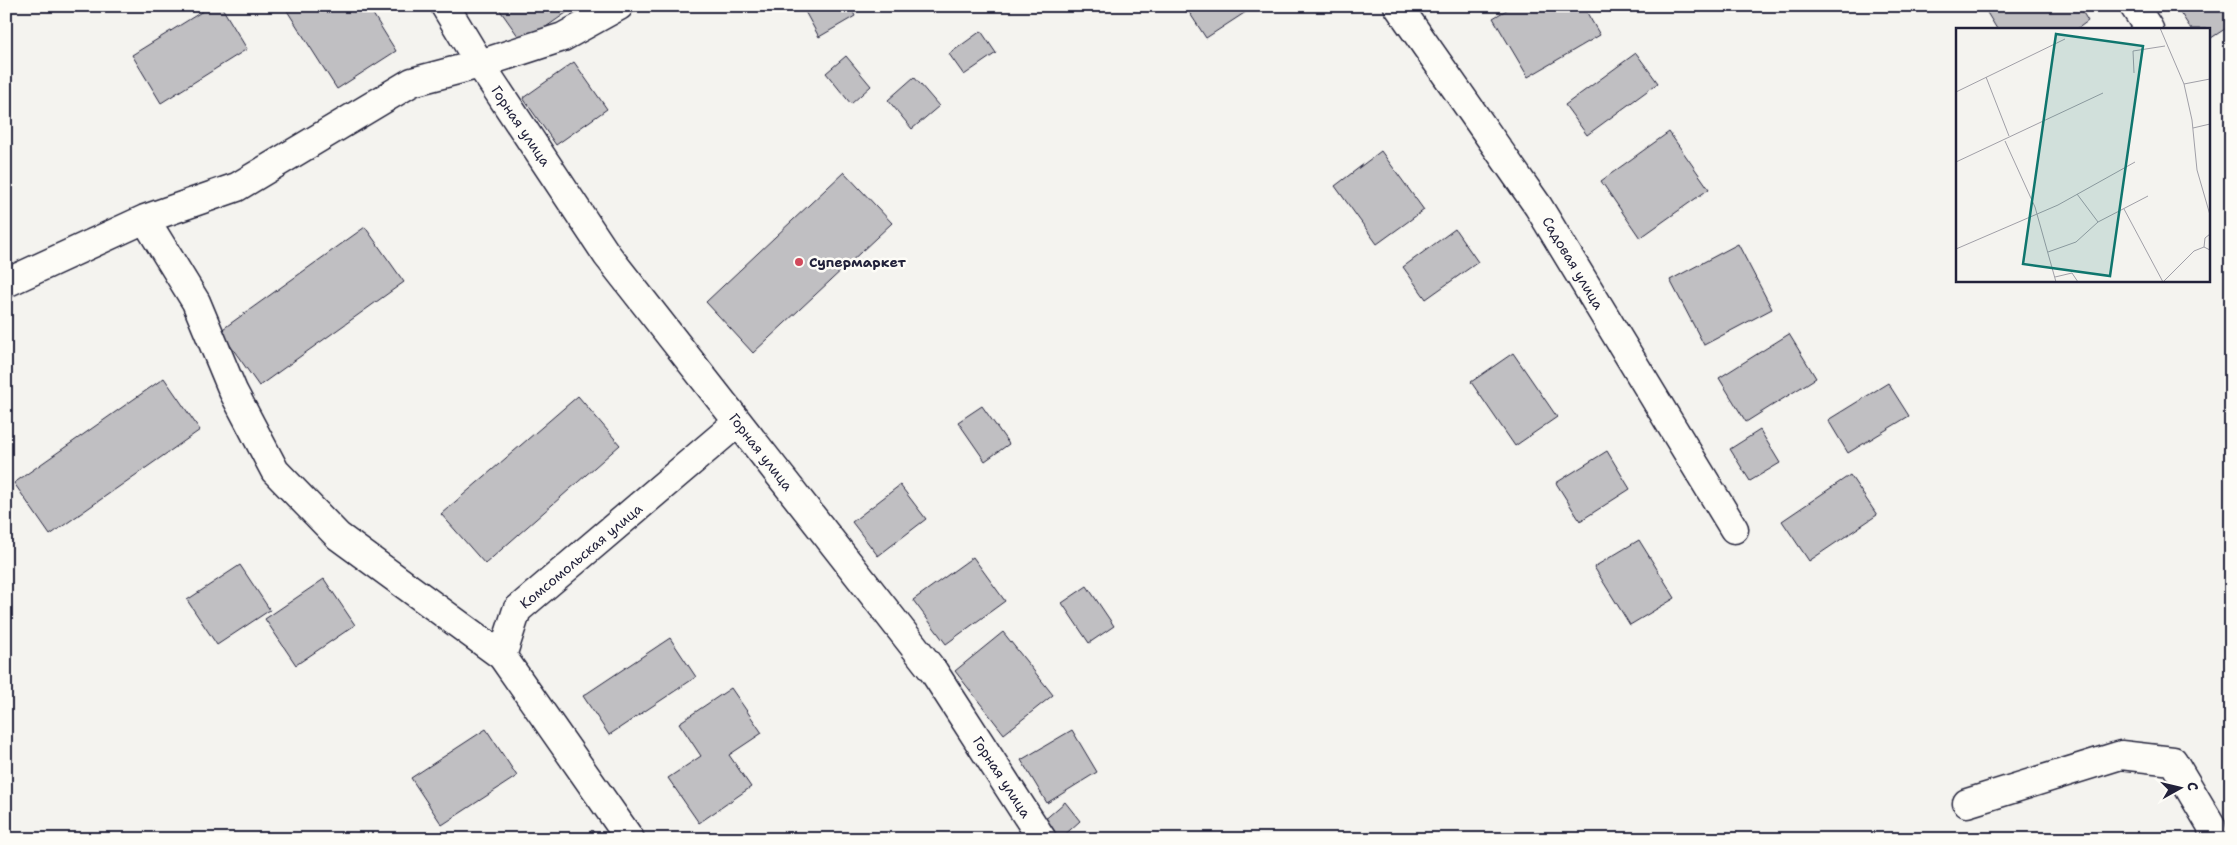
<svg xmlns="http://www.w3.org/2000/svg" width="2237" height="845" viewBox="0 0 2237 845" font-family="'Shantell Sans',sans-serif">
<style>
.building{fill:#c0bfc2;stroke:#22223b}
.lines{fill:none;stroke-linecap:round;stroke-linejoin:round}
.minor-casing{stroke:#22223b;stroke-width:31}
.minor{stroke:#fdfcf7;stroke-width:28}
.poi-dot{fill:#d1495b;stroke:#fdfcf7;stroke-width:2}
.labels{text-anchor:middle;dominant-baseline:central;stroke-width:5;stroke-linejoin:round;paint-order:stroke}
.street-label{font-size:14px;fill:#22223b;stroke:#fdfcf7}
.poi-label{font-size:14px;font-weight:bold;fill:#22223b;stroke:#fdfcf7;text-anchor:start}
.inset-road{fill:none;stroke:#a09fa7;stroke-width:1}
.view{fill:#0f766e;fill-opacity:0.15;stroke:#0f766e;stroke-width:2.5}
.inset-edge{fill:none;stroke:#22223b;stroke-width:2.5}
</style>
<rect width="100%" height="100%" fill="#f4f3ef"/>
<filter id="ink" filterUnits="userSpaceOnUse"><feTurbulence type="fractalNoise" baseFrequency=".02" numOctaves="2"/><feDisplacementMap in="SourceGraphic" scale="10" xChannelSelector="R" yChannelSelector="G"/><feConvolveMatrix kernelMatrix="1 2 1 2 8 2 1 2 1" color-interpolation-filters="sRGB"/></filter>
<g filter="url(#ink)">
<path class="building" d="M211,6H221L247,49L161,103L132,55Z
M284,6H368L396,51L337,89Z
M497,6H576L523,43Z
M802,6H850L855,16L819,37Z
M1185,6H1255L1206,38Z
M1513,6H1583L1600,35L1528,77L1493,18Z
M1983,6H2079L2088,21L2077,29H1997Z
M2176,6H2231V25L2208,40V29H2191Z
M981,31L996,53L964,75L949,54Z
M1636,53L1658,83L1587,135L1565,105Z
M846,56L871,86L851,104L826,73Z
M574,62L607,109L556,145L523,98Z
M914,77L939,106L912,129L888,100Z
M1669,132L1709,189L1640,238L1601,181Z
M1381,151L1424,210L1377,244L1335,186Z
M844,172L892,223L753,353L706,302Z
M365,227L404,282L259,386L220,331Z
M1455,229L1478,262L1426,299L1403,267Z
M1738,244L1772,309L1704,345L1670,280Z
M1789,334L1816,378L1746,422L1719,378Z
M1513,353L1557,417L1515,446L1471,382Z
M164,378L200,430L50,535L14,483Z
M1888,383L1909,416L1848,453L1828,420Z
M578,396L620,445L485,564L441,514Z
M982,406L1009,444L985,461L958,422Z
M1760,430L1780,463L1750,481L1730,449Z
M1607,451L1630,489L1580,521L1556,483Z
M1850,475L1877,515L1809,561L1782,521Z
M900,485L926,519L878,556L852,522Z
M1639,540L1675,598L1630,625L1594,567Z
M973,557L1005,601L946,644L913,600Z
M240,565L270,610L217,645L187,600Z
M324,579L355,625L296,665L265,619Z
M1087,586L1114,626L1089,643L1062,603Z
M1003,632L1053,695L1004,734L955,671Z
M670,638L696,677L609,735L583,696Z
M731,688L762,733L729,755L751,787L699,823L668,778L701,756L679,723Z
M486,729L517,776L442,825L411,778Z
M1072,730L1097,772L1047,803L1021,760Z
M1065,802L1080,821L1060,839H1057L1042,822Z
M592,830L599,839H582Z"/>
<g class="lines">
<defs>
<path id="minor" d="M445,6L480,64L607,255L934,672L1042,839
M1398,6L1538,206L1734,529
M2134,6L2149,29
M145,219L196,302L233,391L275,471L338,536L502,656
M6,283L145,219L237,187L412,82L480,64L563,37L619,6
M1967,803L2121,755L2173,761L2211,825L2214,839
M630,839L502,656L517,610L738,422"/>
</defs>
<use href="#minor" class="minor-casing"/>
<use href="#minor" class="minor"/>
</g>
</g>
<circle class="poi-dot" cx="799" cy="262" r="5"/>
<g class="labels">
<g class="street-label">
<text transform="translate(521 126) rotate(56)">Горная улица</text>
<text transform="translate(1573 263) rotate(59)">Садовая улица</text>
<text transform="translate(761 452) rotate(52)">Горная улица</text>
<text transform="translate(581 556) rotate(-40)">Комсомольская улица</text>
<text transform="translate(1002 777) rotate(57)">Горная улица</text>
</g>
<g class="poi-label">
<text x="809" y="262">Супермаркет</text>
</g>
</g>
<g transform="translate(1956 28)">
<rect width="254" height="254" fill="#f4f3ef"/>
<path class="inset-road" d="M204,0L228,56L236,92L241,142L254,187M178,45L177,23L209,18M30,49L53,108M228,56L254,51M0,64L109,11M237,100L254,96M49,113L79,179L100,254M0,134L147,65M121,166L142,194L192,168M168,181L207,254M248,219L249,210L254,206M0,221L102,177L179,134M92,224L120,214L142,194M99,249L116,245L122,254M207,254L238,223L248,219L254,222"/>
<path class="view" d="M100,6L187,18L154,248L67,236Z"/>
<rect width="254" height="254" class="inset-edge"/>
</g>
<rect width="2237" height="845" fill="none" stroke="#fdfcf7" stroke-width="25"/>
<rect x="12" y="12" width="2212" height="820" fill="none" stroke="#22223b" stroke-width="2" filter="url(#ink)"/>
<g transform="translate(2180 788) rotate(82)" stroke="#fdfcf7" stroke-width="4" paint-order="stroke">
<path d="M0-4L9 19L0 12L-9 19Z" fill="#22223b"/>
<text y="-8" font-size="14" font-weight="bold" text-anchor="middle" fill="#22223b">С</text>
</g>
</svg>
